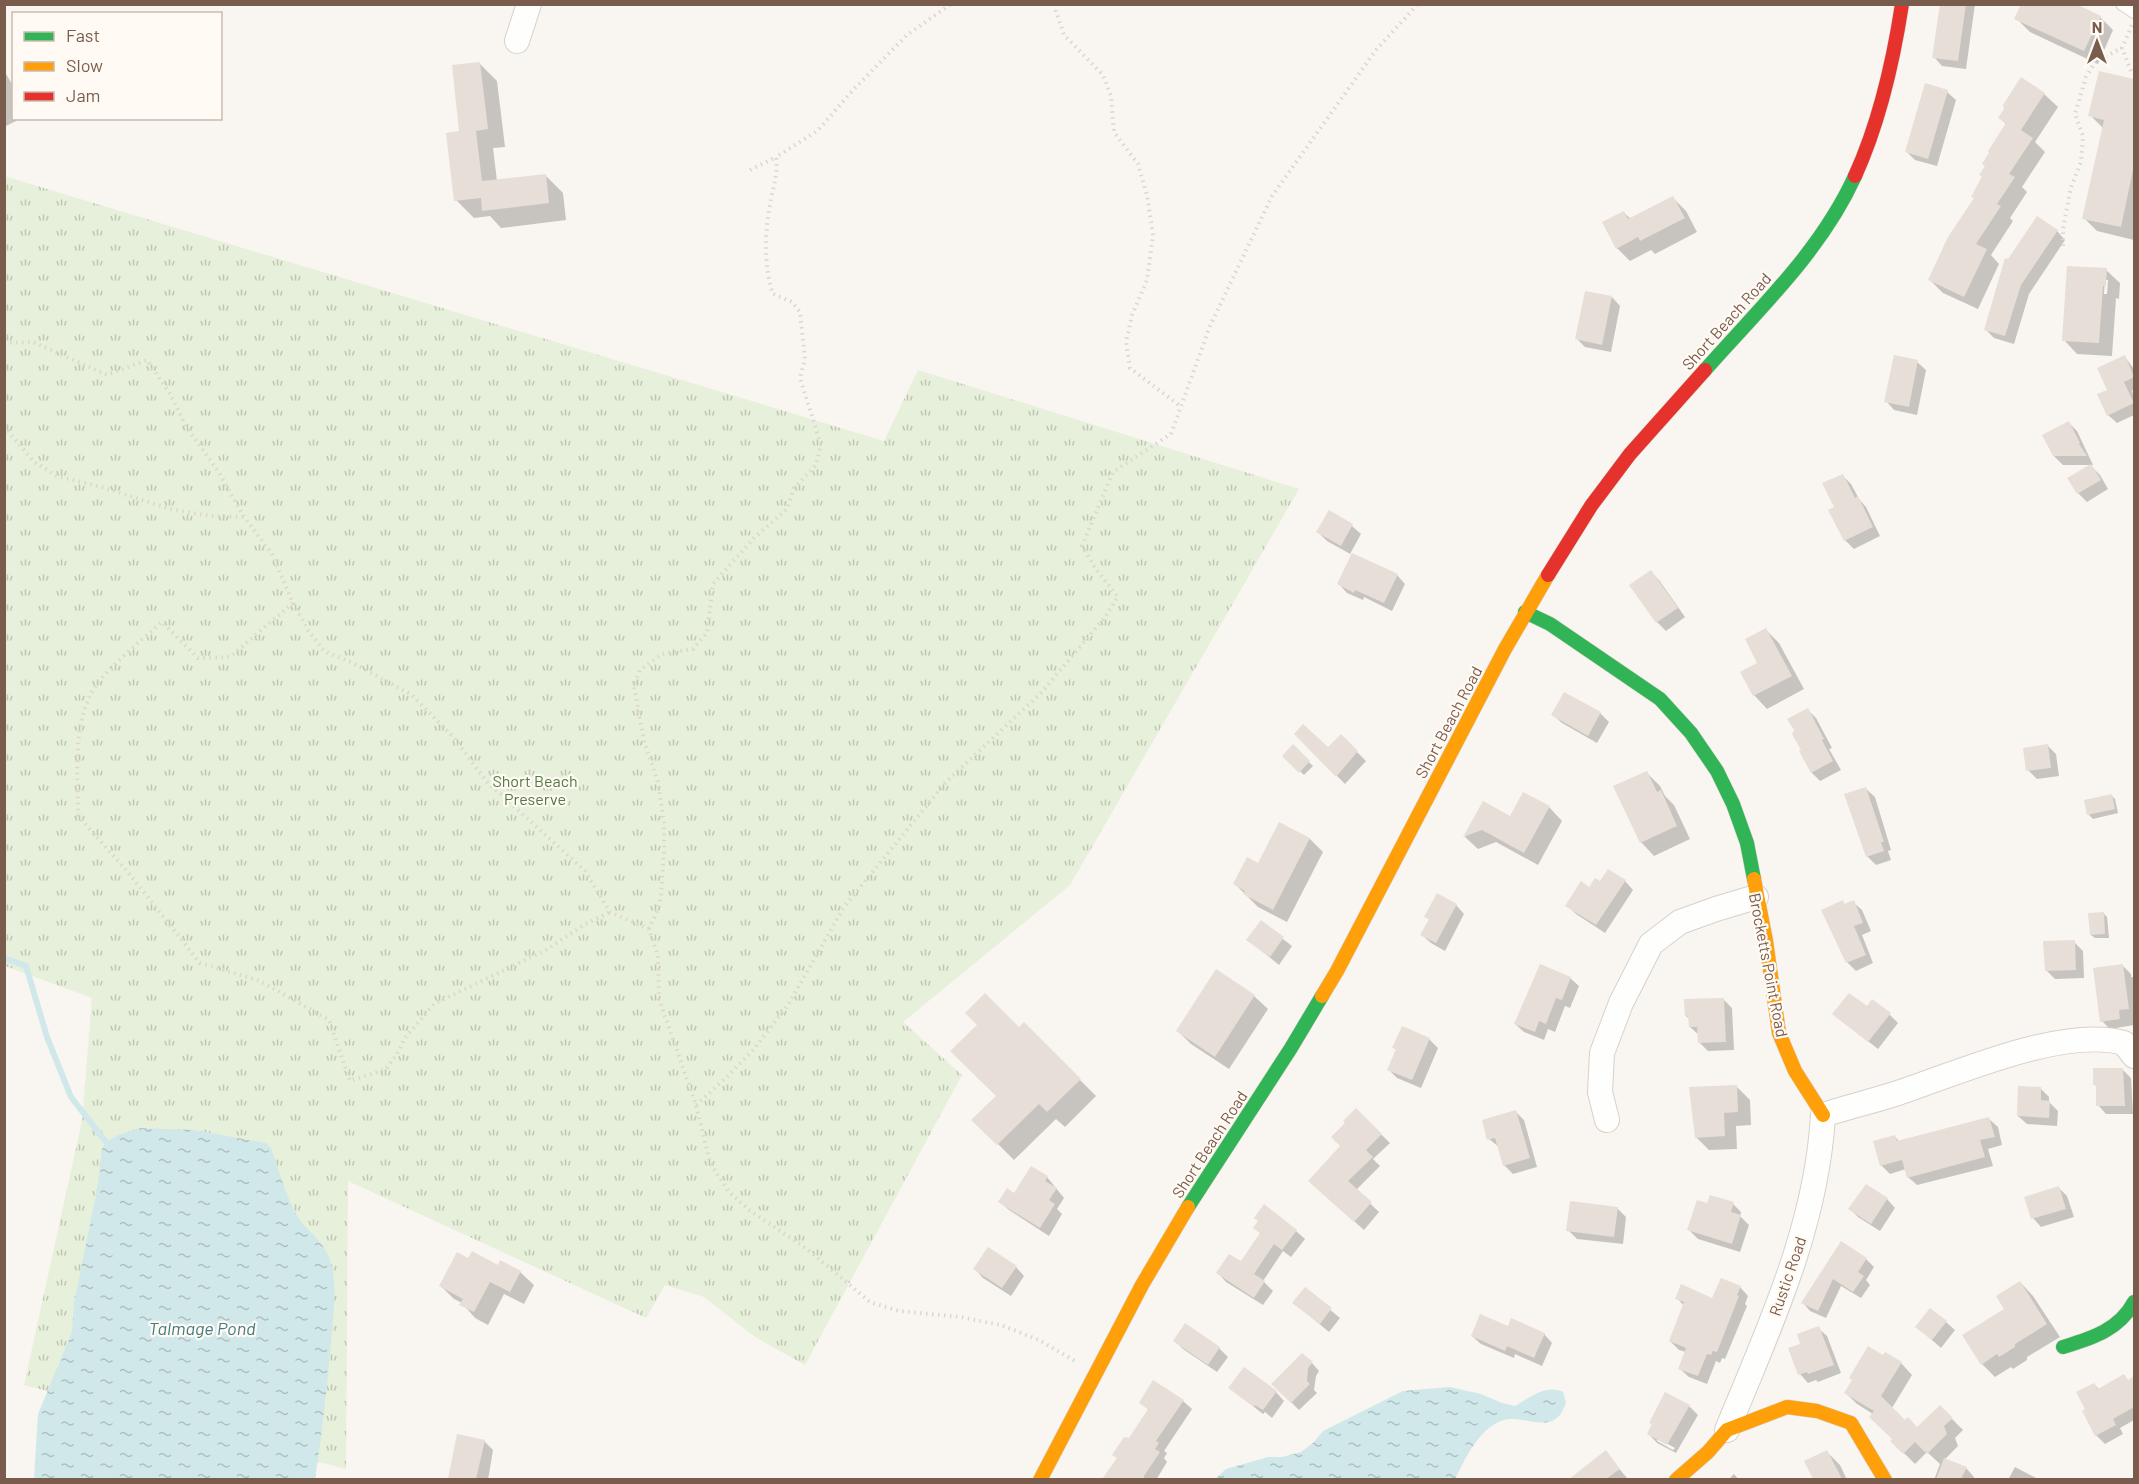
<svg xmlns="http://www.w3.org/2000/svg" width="2139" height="1484" viewBox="0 0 2139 1484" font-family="Barlow,sans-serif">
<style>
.park{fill:url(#park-tufts)}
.water{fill:url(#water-ripples)}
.shadow{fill:#0003;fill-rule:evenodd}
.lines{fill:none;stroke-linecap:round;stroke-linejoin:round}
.stream{stroke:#d0e8ea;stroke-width:6}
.building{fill:#e6ded7}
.lane-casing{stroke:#d7d1cb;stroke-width:14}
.street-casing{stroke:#d7d1cb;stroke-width:26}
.fast-casing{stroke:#d9d2cb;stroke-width:15}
.slow-casing{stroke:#d9d2cb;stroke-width:15}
.jam-casing{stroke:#d9d2cb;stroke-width:15}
.path{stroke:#dcd5d0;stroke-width:4;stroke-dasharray:1.5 4.5;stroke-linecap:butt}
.lane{stroke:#fefefd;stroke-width:12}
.street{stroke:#fefefd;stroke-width:24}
.fast{stroke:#30b455;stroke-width:14}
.slow{stroke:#ff9f0a;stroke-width:14}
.jam{stroke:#e5322d;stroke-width:14}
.labels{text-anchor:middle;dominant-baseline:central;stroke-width:4.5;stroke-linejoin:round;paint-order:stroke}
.street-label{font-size:16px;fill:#7a5c4d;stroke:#fffaf3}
.park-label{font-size:16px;fill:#537a41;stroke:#fffaf3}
.water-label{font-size:18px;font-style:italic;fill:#437c86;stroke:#fffaf3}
</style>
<defs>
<pattern id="park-tufts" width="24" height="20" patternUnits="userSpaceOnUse" patternTransform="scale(1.5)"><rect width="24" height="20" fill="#e7f0db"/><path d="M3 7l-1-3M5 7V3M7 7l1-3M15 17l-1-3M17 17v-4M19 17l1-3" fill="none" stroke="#c0c6b4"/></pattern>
<pattern id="water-ripples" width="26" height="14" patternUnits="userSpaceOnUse" patternTransform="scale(1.5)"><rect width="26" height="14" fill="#d0e8ea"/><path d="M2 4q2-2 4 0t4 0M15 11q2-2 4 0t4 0" fill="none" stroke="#aebfc0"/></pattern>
</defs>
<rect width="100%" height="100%" fill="#f9f5f0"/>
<path class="park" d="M4,176L884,441L918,370L1299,489L1070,885L903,1022L962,1075L805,1365L755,1337L704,1297L665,1285L646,1318L348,1181L346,1469L24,1385L82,1121L92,998L5,966Z"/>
<path class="water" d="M139,1128L194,1130L266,1143L271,1148C279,1170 284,1191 295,1212C304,1230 324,1240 330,1260C338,1286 333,1315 331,1342C327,1388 322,1434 315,1479H34L38,1414L72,1332L74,1303L97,1190L102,1149L106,1142L118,1135Z
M1450,1387L1481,1394L1502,1403L1515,1406C1530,1398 1545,1384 1563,1392L1566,1402C1555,1440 1524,1412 1501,1421C1477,1431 1466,1458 1455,1479H1215L1226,1469L1268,1457H1282L1301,1452L1313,1443L1323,1431L1403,1391Z"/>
<path class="shadow" d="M1941,4H1975L1966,69L1942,66L1934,57Z
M2100,17L2113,30L2098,64L2030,32L2016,18Z
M479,63L497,81L505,147L493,148L497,181L545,175L563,193L566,220L501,228L490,216L474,218L456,200L461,133Z
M4,70L14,88V118H22L4,127Z
M2100,72L2134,80V240L2097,231L2084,218L2104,129L2090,115Z
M2022,79L2044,94L2058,107L2035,142L2045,152L2022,187L2027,192L2010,218L2013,221L1991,255L1999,264L1978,309L1943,293L1929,279L1976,199L2007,125L2000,118Z
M1947,92L1956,100L1937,166L1915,160L1906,151Z
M1673,198L1686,211L1697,232L1655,254L1651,250L1630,261L1617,248L1624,213L1631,219Z
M2057,231L2065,240L2029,294L2014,344L1994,338L1986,330L2008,261Z
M2106,270L2120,283L2119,299L2116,298L2112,356L2077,354L2064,340ZM2105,280H2108L2107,294H2104Z
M1612,297L1620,306L1611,352L1585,347L1577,339Z
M2125,357L2134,369V389L2132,391L2134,397V415L2117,423L2108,415L2109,390Z
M1917,362L1926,370L1917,415L1894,410L1886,401Z
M2069,423L2077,431L2093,465H2063L2054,456Z
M2091,466L2100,475L2108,489L2087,502L2078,493Z
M1842,475L1851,484L1859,499L1866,507L1880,536L1854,549L1845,540L1836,508Z
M1329,512L1352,526L1361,534L1350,554L1397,575L1405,584L1392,611L1364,597L1363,600L1347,593L1339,584L1352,555L1327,541L1318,532Z
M1650,572L1659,580L1685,617L1666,631L1657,622L1631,586Z
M1766,630L1779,643L1804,689L1767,709L1754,695L1742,673L1760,664Z
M1807,709L1816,718L1832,748L1829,749L1841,770L1820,781L1812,773L1803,750Z
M1600,713L1609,722L1597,743L1562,723L1553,715Z
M1296,734L1328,749L1341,736L1366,761L1345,784Z
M2048,746L2056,754L2059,776L2037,779L2028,770Z
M1293,747L1313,766L1304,775L1284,756Z
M1647,773L1660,786L1665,796L1674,805L1690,839L1654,856L1641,842Z
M1866,789L1875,797L1891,850L1888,851L1891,860L1876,865L1867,856Z
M2111,795L2115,799L2118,813L2093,819L2089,815L2086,801Z
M1484,803L1510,818L1549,807L1562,821L1538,865L1496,842L1478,849L1465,837Z
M1280,824L1310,839L1323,852L1287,922L1258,907L1235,884L1259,865Z
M2133,859H2134V876L2133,875Z
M1625,881L1633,890L1605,933L1576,914L1567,905L1600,883Z
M1843,902L1845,905L1853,902L1862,910L1871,931L1862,935L1873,963L1856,971L1847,962Z
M1456,905L1464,914L1445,951L1431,943L1422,935L1430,920L1426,917Z
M2103,913L2107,917L2109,938H2095L2091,935Z
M1261,922L1292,946L1279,965L1248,940Z
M2074,942L2083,951L2084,978L2055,979L2046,970Z
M2122,965L2131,974V977H2134V1025L2110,1029L2102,1021Z
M1570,978L1579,986L1570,1008L1565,1006L1555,1032L1548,1029L1544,1040L1524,1032L1515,1024Z
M1254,996L1268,1009L1229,1069L1191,1044L1178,1031Z
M1723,999L1732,1008L1734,1050L1708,1051L1699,1042V1035L1690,1027V1019L1686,1016Z
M1867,1008L1890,1015L1898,1023L1878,1049L1834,1014Z
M1024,1024L1096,1096L1065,1127L1056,1119L1014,1160L974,1120L998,1096L1019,1029Z
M1429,1039L1438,1048L1421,1088L1397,1078L1389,1070L1397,1050L1394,1048Z
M2122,1069L2131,1078L2133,1114H2106L2098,1105V1088L2095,1085Z
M1737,1087L1750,1100L1751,1125L1736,1126L1737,1149L1709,1150L1696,1137Z
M2041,1089L2049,1097V1102L2058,1111L2057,1126L2027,1124L2018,1116Z
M1356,1110L1390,1143L1373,1159L1380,1166L1356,1190L1379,1212L1364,1230L1319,1190L1342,1146L1347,1123Z
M1515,1111L1524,1120L1537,1167L1513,1174L1504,1165L1499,1147L1489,1139Z
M1989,1119L1998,1127L2002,1145L1988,1149L1993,1166L1917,1185L1908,1177L1906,1169L1890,1174L1881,1165L1895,1137L1900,1142Z
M1047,1177L1064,1198L1057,1209L1062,1214L1049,1236L1009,1210L1000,1202Z
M2058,1187L2067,1196L2074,1217L2041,1227L2033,1218Z
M1887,1199L1895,1208L1880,1231L1858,1217L1850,1209Z
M1733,1204L1741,1212L1740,1216L1749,1225L1740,1252L1698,1239L1689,1230L1708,1205Z
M1617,1208L1626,1217L1623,1244L1577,1239L1568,1230Z
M1255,1228L1296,1231L1305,1239L1291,1257L1283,1251L1263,1281L1273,1291L1263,1305L1226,1282L1218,1273L1241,1264L1261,1234Z
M1842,1243L1866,1259L1874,1267L1866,1280L1870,1285L1861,1298L1841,1286L1826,1318L1810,1311L1803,1303Z
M469,1260L520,1272L534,1285L524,1304L504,1294L488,1325L475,1318L462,1303L454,1299L441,1286Z
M1016,1267L1024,1276L1011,1296L983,1278L975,1269Z
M2020,1282L2033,1296L2060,1337L2027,1357V1360L2013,1369L2011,1367L1995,1377L1982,1364Z
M1740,1287L1748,1296L1745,1304L1747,1306L1725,1359L1722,1358L1720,1363L1716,1361L1707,1384L1689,1377L1680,1369L1686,1352L1679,1350L1670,1341L1684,1306L1677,1298L1713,1300Z
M1305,1289L1340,1318L1329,1332L1294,1303Z
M1946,1322L1955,1330L1941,1348L1917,1327Z
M1509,1328L1544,1334L1552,1343L1542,1366L1515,1354L1514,1358L1481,1344L1472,1336Z
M1818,1328L1827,1336L1841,1373L1818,1382L1816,1380L1808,1383L1800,1374L1802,1345Z
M1175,1341L1219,1348L1228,1357L1217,1372L1183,1349Z
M1312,1363L1319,1371L1316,1376L1314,1390L1317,1393L1299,1410L1273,1384Z
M1901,1363L1912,1375L1892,1408L1905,1422L1917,1429L1940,1407L1963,1430L1955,1438L1958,1446L1944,1460L1966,1468L1974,1477L1973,1480H1934L1940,1464L1927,1452L1915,1464L1892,1441L1894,1439L1873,1414L1857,1404L1846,1393Z
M2124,1376L2129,1381L2134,1378V1420L2120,1428L2123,1434L2105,1444L2096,1435L2087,1410L2094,1384L2100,1390Z
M1230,1388L1276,1392L1284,1401L1272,1418L1265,1412L1263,1414Z
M1666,1394L1689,1406L1698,1415L1676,1453L1657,1443L1649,1434ZM1657,1438L1675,1448L1673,1450L1657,1441Z
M1183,1401L1192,1409L1164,1451L1167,1453L1164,1458L1167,1462L1156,1480H1147L1142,1476L1140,1480H1104L1149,1410L1141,1403Z
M458,1436L484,1441L493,1450L488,1480L450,1479Z
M1605,1452L1627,1478L1625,1480H1571Z
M1827,1452L1840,1465L1847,1480H1815L1806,1461Z
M2015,1467L2040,1480H2008Z
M1734,1474L1739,1480H1728Z"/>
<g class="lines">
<path class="stream" d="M4,958L26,966L47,1037L71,1097L106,1142"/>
</g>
<path class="building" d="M1940,4H1966L1958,61L1932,58Z
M2021,4H2076L2101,16L2084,51L2014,19Z
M480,62L488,129L476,131L482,181L546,174L549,203L482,211L481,198L454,201L446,133L459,131L452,65Z
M2099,71L2134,79V165L2121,227L2082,219L2104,120L2088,116Z
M2021,77L2045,93L2021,130L2033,138L2009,174L2015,177L1997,204L2001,206L1976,244L1987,249L1964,297L1928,280L1948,237L1974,198L1971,197L1982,176L1979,175L1985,166L1982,164L1989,153L1988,151L2006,123L1998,118L2004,109L2003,105Z
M1925,83L1948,90L1928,159L1905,152Z
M1673,196L1685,218L1640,241L1638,237L1616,249L1602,222L1624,211L1628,219Z
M2037,216L2058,230L2021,285L2005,336L1984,330L2005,258L2008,259Z
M2067,266L2107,268L2106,286H2103L2099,343L2062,341Z
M1585,291L1612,296L1602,345L1575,339Z
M1894,355L1918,360L1909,407L1884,402Z
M2125,355L2134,377L2124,382L2134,403L2107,416L2097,394L2107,390L2097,368Z
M2069,421L2080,443L2079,444L2087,456H2053L2042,435Z
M2091,464L2101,480L2077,494L2067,478Z
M1843,474L1855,498L1858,496L1873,527L1844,541L1828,510L1834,507L1822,483Z
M1329,510L1353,524L1341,546L1316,532Z
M1352,553L1398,574L1384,603L1355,590L1354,593L1337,584Z
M1651,570L1678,608L1656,623L1629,585Z
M1766,628L1792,676L1753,696L1740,672L1757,663L1745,639Z
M1564,692L1601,712L1588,736L1551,715Z
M1808,708L1824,739L1822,740L1833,761L1811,773L1799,751L1801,750L1792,734L1794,730L1787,719Z
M1303,724L1328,747L1341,734L1358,751L1336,777L1294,734Z
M1293,744L1310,761L1299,773L1282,756Z
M2048,744L2051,768L2026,771L2023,748Z
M1647,771L1657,792L1661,790L1677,826L1640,843L1613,786Z
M1866,787L1884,842H1881L1884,851L1866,857L1844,794Z
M1523,792L1550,806L1524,853L1482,830L1463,837L1483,801L1510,816Z
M2112,794L2115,809L2087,815L2084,800Z
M1279,822L1310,838L1273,910L1243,894L1245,891L1233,884L1247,857L1258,863Z
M1608,869L1626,880L1596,925L1565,906L1581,881L1589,887L1595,878L1600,881Z
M1437,893L1457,904L1436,943L1420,935L1429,919L1424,917Z
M1843,900L1844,904L1854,900L1863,923L1854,926L1866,955L1846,963L1821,910Z
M2104,912L2105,934L2090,935L2088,913Z
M1261,920L1284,937L1270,957L1246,940Z
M2075,940L2076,970L2045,971L2043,941Z
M1540,964L1571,977L1562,1000L1556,998L1546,1024L1539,1021L1535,1032L1514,1024Z
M2123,964L2129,1009L2119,1010L2120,1019L2100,1022L2093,968Z
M1216,969L1255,995L1215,1057L1176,1031Z
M985,993L1019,1027L1024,1022L1081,1079L1047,1112L1039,1104L997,1145L971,1120L996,1096L950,1051L977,1025L965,1013Z
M1849,993L1867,1006L1872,999L1891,1013L1868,1042L1832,1014Z
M1724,998L1726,1042L1698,1043L1697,1027H1689L1688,1016H1685L1684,999Z
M1402,1026L1430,1038L1412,1080L1387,1070L1396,1049L1392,1048Z
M2093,1068H2123L2125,1106H2096V1085H2093Z
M1737,1085L1738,1112L1724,1113L1725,1136L1695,1138L1689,1087Z
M2018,1086L2041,1087V1100L2050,1101L2049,1118L2017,1116Z
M1356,1108L1382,1134L1366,1150L1373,1157L1348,1181L1372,1202L1354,1222L1308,1181L1340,1146L1331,1137L1345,1123L1343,1121Z
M1516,1110L1530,1158L1503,1166L1495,1138L1487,1140L1482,1120Z
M1989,1117L1995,1137L1980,1140L1985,1157L1907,1178L1902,1160L1880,1166L1873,1141L1895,1135L1897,1141Z
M1031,1166L1048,1176L1045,1181L1057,1188L1049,1200L1055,1204L1040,1228L998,1202L1007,1188L1014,1193Z
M1866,1184L1888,1198L1871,1224L1848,1209Z
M2059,1186L2066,1209L2031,1219L2024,1197Z
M1710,1195L1734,1202L1731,1212L1741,1215L1732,1244L1687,1230L1697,1200L1707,1203Z
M1570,1201L1618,1207L1614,1237L1566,1231Z
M1264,1204L1297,1230L1282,1250L1274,1244L1254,1274L1265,1281L1254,1298L1216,1273L1229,1254L1241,1261L1260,1233L1253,1228L1258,1221L1254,1218Z
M1841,1241L1867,1258L1858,1272L1864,1276L1853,1292L1833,1279L1818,1311L1801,1303Z
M988,1247L1017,1266L1002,1288L973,1269Z
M472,1251L498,1265L500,1260L521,1271L510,1292L490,1282L474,1312L459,1305L463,1299L439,1286L457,1252L468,1258Z
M1721,1278L1741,1286L1737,1295L1739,1296L1717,1352L1713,1351L1711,1355L1707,1354L1698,1376L1678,1369L1686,1348L1669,1341L1684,1302L1675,1299L1681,1284L1712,1298Z
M2020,1281L2047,1324L2015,1344V1347L1999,1357L1997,1354L1981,1365L1962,1335L2004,1309L1996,1296Z
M1305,1287L1332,1308L1320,1324L1292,1303Z
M1930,1308L1947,1321L1932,1340L1915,1327Z
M1480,1314L1508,1326L1511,1318L1545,1333L1534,1358L1507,1346L1505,1351L1471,1336Z
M1185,1323L1220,1347L1208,1365L1173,1341Z
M1819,1326L1834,1365L1808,1374L1807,1372L1798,1375L1788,1348L1800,1344L1797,1334Z
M1868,1346L1883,1355L1885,1352L1902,1362L1881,1396L1905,1420L1908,1417L1917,1427L1940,1405L1953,1418L1944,1426L1947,1434L1927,1454L1915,1442L1903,1454L1890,1441L1892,1439L1869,1417L1874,1411L1844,1393L1852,1380L1849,1378Z
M1302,1353L1313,1362L1308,1368L1307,1381L1310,1384L1291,1403L1271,1384Z
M1244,1367L1277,1391L1263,1410L1255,1405L1254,1407L1228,1388Z
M2124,1374L2128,1380L2134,1376V1407L2113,1419L2116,1425L2095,1436L2082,1411L2085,1409L2076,1392L2094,1383L2098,1389Z
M1153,1380L1184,1400L1156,1441L1159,1443L1155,1449L1160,1452L1142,1479H1102L1117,1458L1112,1455L1124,1437L1129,1438L1148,1409L1139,1403Z
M1665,1392L1690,1405L1667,1445L1647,1434L1652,1424L1649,1423Z
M457,1434L485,1440L476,1479H448Z
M1606,1450L1620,1469L1606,1479H1569Z
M1827,1450L1842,1479H1813L1804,1461Z
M1944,1458L1967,1467L1961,1479H1936Z"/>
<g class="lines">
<defs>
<path id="lane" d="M2122,4L2134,12"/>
<path id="street" d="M517,41L529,4
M1607,1120L1600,1092L1602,1053L1621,1003L1651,944L1680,922L1716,909L1756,897
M1727,1430C1769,1328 1817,1226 1823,1115C1848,1107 1873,1101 1898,1093C1958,1073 2063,1026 2124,1043L2134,1056"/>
<path id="fast" d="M1705,370C1759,309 1821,251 1855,176
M1525,612L1550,624L1660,699L1691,733L1717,771L1733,804L1747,843L1754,879
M1188,1207L1291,1048L1322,996
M2063,1347C2092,1338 2119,1330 2134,1302"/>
<path id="slow" d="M1754,879L1766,941L1779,1033L1795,1071L1823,1115
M1322,996L1337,971L1505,649L1548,575
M1040,1480L1142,1285L1188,1207
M1676,1480L1708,1452L1727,1430L1787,1407L1817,1411L1851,1423L1885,1480"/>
<path id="jam" d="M1855,176C1880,121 1893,63 1902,4
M1548,575L1591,506L1630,454L1705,370"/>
</defs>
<use href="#lane" class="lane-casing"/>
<use href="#street" class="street-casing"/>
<use href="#fast" class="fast-casing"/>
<use href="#slow" class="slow-casing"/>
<use href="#jam" class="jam-casing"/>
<path class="path" d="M1057,4L1056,11L1064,35L1103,75L1111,96L1114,132L1138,164L1147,195L1153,235L1147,280L1132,315L1126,342L1130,368L1180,406
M2131,71L2122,48L2132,25
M750,170L776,157
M2063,246V229L2071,187L2081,162L2083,136L2075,114L2086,77L2095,62L2122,48
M4,343L33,342L107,375L147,360L170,394L187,428L218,471L244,517L272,554L293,603L308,630L324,651L353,663L412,695L455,739L486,781L585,871L610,912L649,929L658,956L659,999L696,1105L710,1163L729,1192L749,1210L807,1249L870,1302L899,1311L960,1317L1001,1325L1039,1340L1075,1361
M4,426L34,462L57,476L105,488L170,509L210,516L244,517
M293,603L230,657L198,658L162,622C142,640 99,674 89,698C73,734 78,778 78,816L127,871L200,963L260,981L329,1020L350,1081L386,1069L397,1054L405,1038L434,1004L546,950L584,925L610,912
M649,929L658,909L661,895L664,852V823L658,782L644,741L634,686L640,670L662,654L693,649L707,633L713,584L754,538L787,509L794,488L816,465L821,445L800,378L805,359L800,312L792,302L773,294C763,264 765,230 771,199C774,184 778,172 776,157L817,131L854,89L907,35L951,4
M696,1105L728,1076L754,1049L788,1005L844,907L946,782L1041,693L1105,617L1118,597L1096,569L1082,546L1113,472L1171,434L1210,326L1272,196L1376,50L1418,4"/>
<use href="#lane" class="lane"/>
<use href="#street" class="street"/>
<use href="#fast" class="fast"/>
<use href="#slow" class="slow"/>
<use href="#jam" class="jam"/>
</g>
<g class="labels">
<g class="street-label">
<text transform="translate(1726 321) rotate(-48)">Short Beach Road</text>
<text transform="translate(1448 722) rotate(-62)">Short Beach Road</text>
<text transform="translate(1769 965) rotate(79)">Brocketts Point Road</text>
<text transform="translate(1209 1144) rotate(-57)">Short Beach Road</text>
<text transform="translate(1787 1276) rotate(-71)">Rustic Road</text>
</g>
<g class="park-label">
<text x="535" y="780">Short Beach<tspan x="535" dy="18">Preserve</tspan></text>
</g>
<g class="water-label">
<text x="202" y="1328">Talmage Pond</text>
</g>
</g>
<rect width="2139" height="1484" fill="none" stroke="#7a5c4d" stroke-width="12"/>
<rect x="12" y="12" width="210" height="108" fill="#fffaf3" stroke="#cabbb1" stroke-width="1.5"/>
<rect x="24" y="32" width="30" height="9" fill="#30b455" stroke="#cabbb1" stroke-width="1.5"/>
<text x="66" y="42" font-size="18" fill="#7a5c4d">Fast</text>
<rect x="24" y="62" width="30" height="9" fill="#ff9f0a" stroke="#cabbb1" stroke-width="1.5"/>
<text x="66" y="72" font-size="18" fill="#7a5c4d">Slow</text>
<rect x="24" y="92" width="30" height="9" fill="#e5322d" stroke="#cabbb1" stroke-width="1.5"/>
<text x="66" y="102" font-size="18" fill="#7a5c4d">Jam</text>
<g transform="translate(2097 42)" stroke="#fffaf3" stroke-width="4.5" paint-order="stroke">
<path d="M0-4.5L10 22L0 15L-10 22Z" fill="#7a5c4d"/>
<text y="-9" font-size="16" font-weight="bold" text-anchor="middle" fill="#7a5c4d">N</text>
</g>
</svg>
